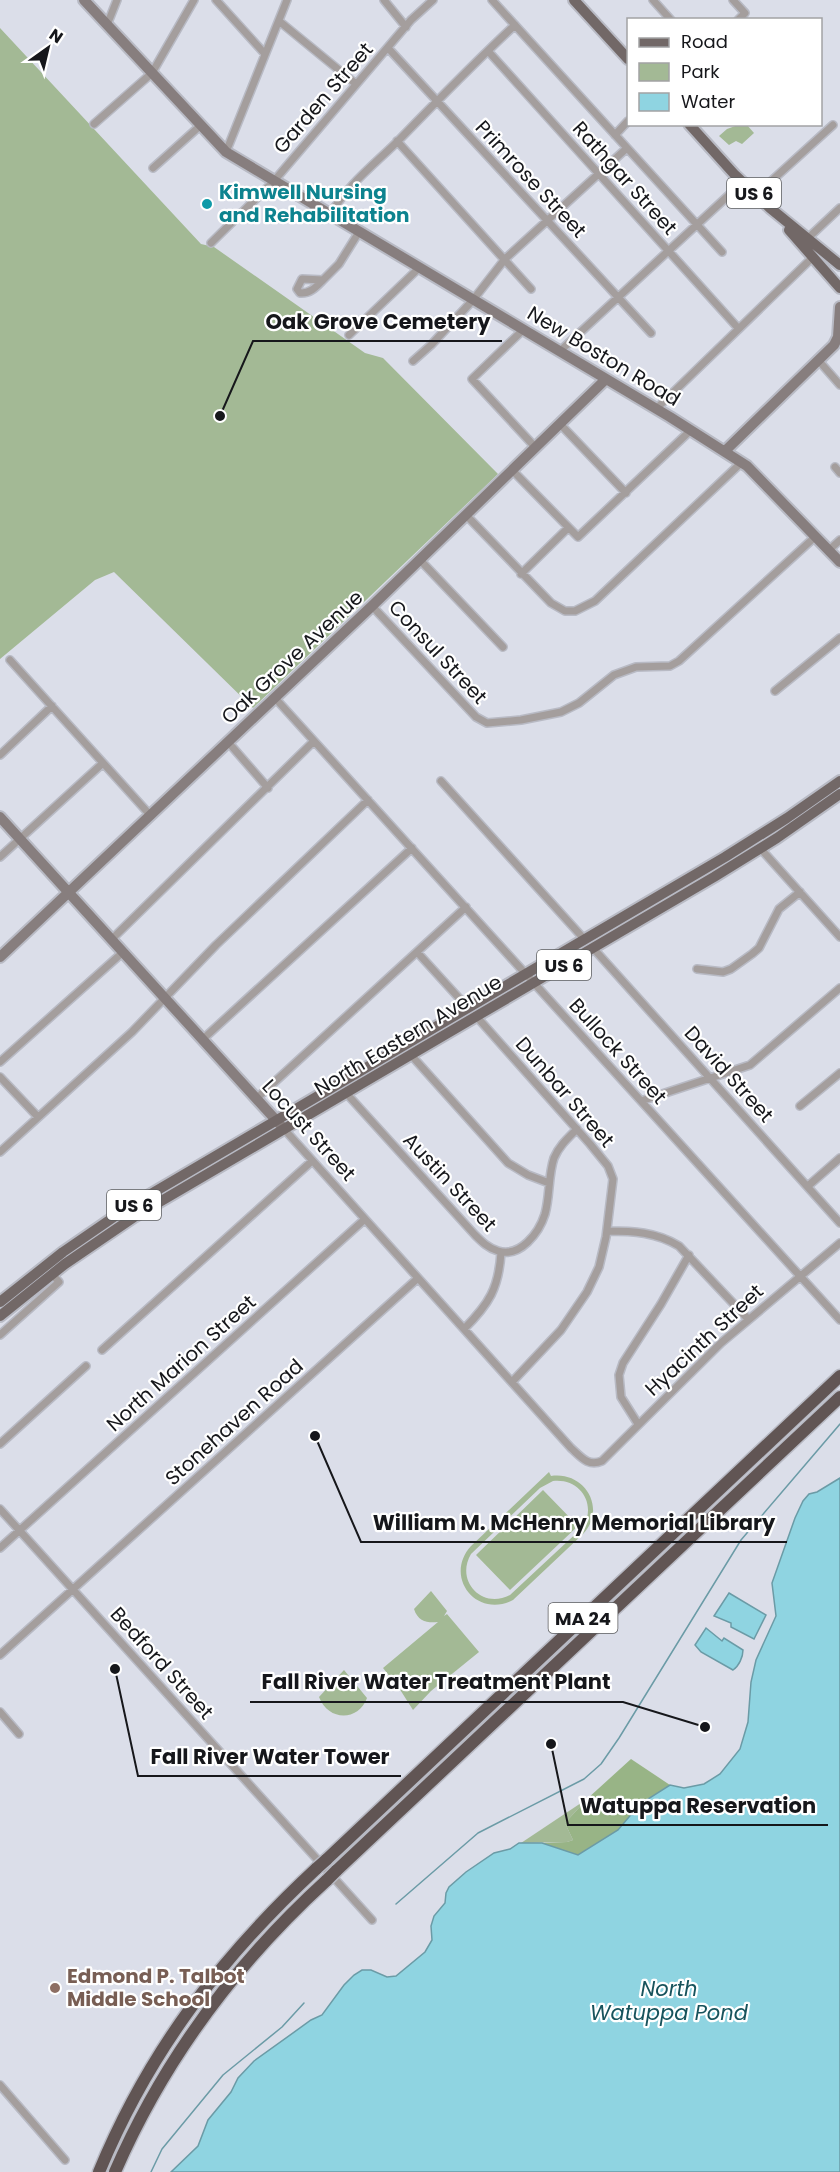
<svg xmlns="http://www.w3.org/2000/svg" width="840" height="2172" viewBox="0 0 840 2172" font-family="Poppins,sans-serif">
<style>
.green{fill:#a3b995;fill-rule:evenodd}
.forest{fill:#98b486}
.water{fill:#8fd4e1;stroke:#6b9ba6;stroke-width:1.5}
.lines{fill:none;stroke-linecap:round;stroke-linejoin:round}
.stream{stroke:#6b9ba6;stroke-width:1.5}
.street-casing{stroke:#b8bac4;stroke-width:10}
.secondary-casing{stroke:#b8bac4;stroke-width:14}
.primary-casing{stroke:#b8bac4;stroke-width:14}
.highway-casing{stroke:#b8bac4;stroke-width:15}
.street{stroke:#a49e9d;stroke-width:7}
.secondary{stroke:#877e7e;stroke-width:10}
.primary{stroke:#726867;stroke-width:10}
.highway{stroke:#615554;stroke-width:12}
.highway-bridge-casing{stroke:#b8bac4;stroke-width:15;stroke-linecap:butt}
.highway-bridge{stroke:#615554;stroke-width:12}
.culture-dot{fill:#0f9aa8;stroke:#fff;stroke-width:2}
.education-dot{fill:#8d6e63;stroke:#fff;stroke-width:2}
.labels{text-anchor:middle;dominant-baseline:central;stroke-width:4.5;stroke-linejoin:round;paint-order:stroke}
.shield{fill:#fff;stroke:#5c5d5f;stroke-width:1.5}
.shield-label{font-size:18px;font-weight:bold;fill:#16171b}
.street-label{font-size:20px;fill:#16171b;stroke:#fff}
.culture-label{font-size:20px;font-weight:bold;fill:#0d838f;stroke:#fff;text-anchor:start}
.education-label{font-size:20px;font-weight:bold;fill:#785e54;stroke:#fff;text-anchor:start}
.water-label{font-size:21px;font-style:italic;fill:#17535c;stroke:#fff}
.leader{fill:none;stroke:#16171b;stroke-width:2}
.callout-dot{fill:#16171b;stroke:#fff;stroke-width:2}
.callout-label{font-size:21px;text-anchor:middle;font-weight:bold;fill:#16171b;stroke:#fff;stroke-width:4.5;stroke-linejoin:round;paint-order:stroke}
</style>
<rect width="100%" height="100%" fill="#dbdee9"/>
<path class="green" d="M0,28L201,244L214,247L365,353L383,358L498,474L253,708L114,572L95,580L0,659Z
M738,125H747L754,133L742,144L736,141L729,145L719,136L727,129Z
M549,1472L551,1476C585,1471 607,1509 583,1534L513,1600C477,1619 443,1577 471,1546ZM553,1481C580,1478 597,1504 583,1527L510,1595C482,1610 455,1581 471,1554L540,1488Z
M543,1490L578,1526L510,1590L476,1555Z
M431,1591L447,1611L444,1616L447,1614L479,1652L431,1691L413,1710L399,1688L383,1668L438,1622C428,1623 418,1622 414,1609Z
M344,1670L367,1698C358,1722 328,1721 319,1697Z
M587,1799L565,1823L573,1840L567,1842L521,1843Z"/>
<path class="forest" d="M631,1759L670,1785L640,1804L618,1830L578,1855L542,1843L567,1842L573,1840L565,1823L587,1799Z"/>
<path class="water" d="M840,1478V2172H171L198,2146L208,2120L231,2092L238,2078L254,2061L311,2020L322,2015L344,1985L354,1975L362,1970H371L387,1977L396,1976L425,1952L432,1940L431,1926L434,1916L445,1903L446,1893L449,1887L466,1872L494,1853L510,1849L519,1843H542L578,1855L618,1830L640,1804L670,1785L684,1788L704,1784L720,1774L740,1749L748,1722L751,1682L756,1660L776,1616L772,1583L795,1518L803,1501L809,1494L817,1492Z
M729,1593L766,1615L754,1639L731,1627V1623L714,1616Z
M706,1628L722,1641L724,1638L743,1650C743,1657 739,1666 733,1670L701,1652L695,1645Z"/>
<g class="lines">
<path class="stream" d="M396,1904L478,1833L584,1779L601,1764L619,1738L741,1540L840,1424
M151,2172L162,2149L223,2075L282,2027L304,2003"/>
<defs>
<path id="street" d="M216,0L265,54
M384,0L406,27
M492,0L722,252
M653,0L671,20
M733,0L745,13L738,20
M279,21L356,84
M107,25L117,0
M388,48L651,333
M488,51L738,328
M94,124L152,73L194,0
M615,135L628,121
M397,141L531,289
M226,152L287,0
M153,168L201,125
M756,195L833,125
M330,215C346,186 376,163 399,140C437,101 475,62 515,25
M807,239L840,208
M211,243L274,181L411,20L433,0
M302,279L323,280C316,287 310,294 300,293L297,289Z
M323,280L339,264L359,232
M524,329L472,379L536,448
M349,335L419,268
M560,351L743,182
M413,361L431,345L473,300L505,259L627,148
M819,361L840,385
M656,409L812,258
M560,424L626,493
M835,467L840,473
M512,470L578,537L691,430
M466,515L551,603L565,611H575L595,601L742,462
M829,550L840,540
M420,560L503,647
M521,574L568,528
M372,606L476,717L487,723L521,720L561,712L579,703L614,675L636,667L670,666L679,661L816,536
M10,660L151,816
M775,691L840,638
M275,698L840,1320
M228,742L268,788
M0,755L52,706
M441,781L585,940
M760,848L840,937
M0,857L103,763
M111,940L314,741
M593,948L840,1223
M417,952L468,1008
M697,969L723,972L731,969L752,954L759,948L779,909L800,892
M476,1016L590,1144L608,1166L613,1179L606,1237L599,1267L587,1292L561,1330L512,1382
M202,1040L412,848
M411,1055L508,1163L528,1175L549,1183
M0,1062L122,953
M0,1077L38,1117
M346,1093L475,1235C482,1242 488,1248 498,1251C520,1258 539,1233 545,1214C550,1196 548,1176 554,1158C559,1146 568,1138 577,1129
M256,1099L466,907
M641,1101L750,1065L840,988
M800,1106L840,1073
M284,1129L571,1448C581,1457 588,1467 602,1461L721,1343L840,1243
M0,1152L132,1032L216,945L368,800
M808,1186L840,1158
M607,1231C633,1231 656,1232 679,1246L748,1319
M464,1329C489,1304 499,1288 501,1252
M0,1335L59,1282L52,1274
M102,1350L312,1161
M638,1424L621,1397L619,1375L623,1363L661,1304L689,1255
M0,1444L86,1366
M0,1509L372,1920
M0,1548L365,1219
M0,1655L417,1279
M0,1712L19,1734
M0,2085L65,2160"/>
<path id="secondary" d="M84,0L226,152L670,417L747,466L840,562
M725,451L834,345L838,337L840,307
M0,817L284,1129
M0,957L372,606L605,380"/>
<path id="primary" d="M574,0L628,59
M689,124L735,175L770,208L840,265
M789,230L840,288
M0,1302L63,1252L127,1208L725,857L787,818L840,781
M0,1316L65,1264L134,1217L714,877L777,838L840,794"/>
<path id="highway" d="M326,1860L840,1376
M336,1871L840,1397
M99,2172C149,2051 221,1957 317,1868
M115,2172C164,2059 237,1962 327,1880"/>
</defs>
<use href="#street" class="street-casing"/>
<use href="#secondary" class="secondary-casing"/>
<use href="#primary" class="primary-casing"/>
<use href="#highway" class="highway-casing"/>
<use href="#street" class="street"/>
<use href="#secondary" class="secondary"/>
<use href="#primary" class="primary"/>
<use href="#highway" class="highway"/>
<defs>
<path id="highway-bridge" d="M317,1868L326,1860
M327,1880L336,1871"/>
</defs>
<use href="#highway-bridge" class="highway-bridge-casing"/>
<use href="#highway-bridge" class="highway-bridge"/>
</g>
<circle class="culture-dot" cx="207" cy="204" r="6"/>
<circle class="education-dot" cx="55" cy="1988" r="6"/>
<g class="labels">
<g class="shield">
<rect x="727" y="178" width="54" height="30" rx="4.5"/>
<rect x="537" y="950" width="54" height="30" rx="4.5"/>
<rect x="107" y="1190" width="54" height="30" rx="4.5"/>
<rect x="548.5" y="1603" width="69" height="30" rx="4.5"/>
</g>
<g class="shield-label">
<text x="754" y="193">US 6</text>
<text x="564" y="965">US 6</text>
<text x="134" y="1205">US 6</text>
<text x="583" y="1618">MA 24</text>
</g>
<g class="street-label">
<text transform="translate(323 98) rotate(-49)">Garden Street</text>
<text transform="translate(625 178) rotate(48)">Rathgar Street</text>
<text transform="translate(531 179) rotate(47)">Primrose Street</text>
<text transform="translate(604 356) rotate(31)">New Boston Road</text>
<text transform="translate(438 652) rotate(47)">Consul Street</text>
<text transform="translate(292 657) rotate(-43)">Oak Grove Avenue</text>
<text transform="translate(408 1035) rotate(-31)">North Eastern Avenue</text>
<text transform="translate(618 1051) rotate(48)">Bullock Street</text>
<text transform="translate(729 1074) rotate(48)">David Street</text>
<text transform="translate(565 1092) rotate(49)">Dunbar Street</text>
<text transform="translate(309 1130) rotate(48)">Locust Street</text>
<text transform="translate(450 1182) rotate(47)">Austin Street</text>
<text transform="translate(704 1340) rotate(-43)">Hyacinth Street</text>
<text transform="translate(181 1363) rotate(-42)">North Marion Street</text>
<text transform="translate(234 1422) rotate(-42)">Stonehaven Road</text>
<text transform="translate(162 1663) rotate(48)">Bedford Street</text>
</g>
<g class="culture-label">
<text x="219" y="192">Kimwell Nursing<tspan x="219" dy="23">and Rehabilitation</tspan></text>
</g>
<g class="education-label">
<text x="67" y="1976">Edmond P. Talbot<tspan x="67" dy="23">Middle School</tspan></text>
</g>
<g class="water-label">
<text x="669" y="1988">North<tspan x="669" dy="24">Watuppa Pond</tspan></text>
</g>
</g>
<path class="leader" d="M220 416L253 341H502M315 1436L361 1542H787M705 1727L623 1702H250M115 1669L138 1776H401M551 1744L568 1825H828"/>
<g class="callout-dot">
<circle cx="220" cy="416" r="6"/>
<circle cx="315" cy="1436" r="6"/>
<circle cx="705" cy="1727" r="6"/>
<circle cx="115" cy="1669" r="6"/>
<circle cx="551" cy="1744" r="6"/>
</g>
<g class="callout-label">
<text x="378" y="329">Oak Grove Cemetery</text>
<text x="574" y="1530">William M. McHenry Memorial Library</text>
<text x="436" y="1689">Fall River Water Treatment Plant</text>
<text x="270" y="1764">Fall River Water Tower</text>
<text x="698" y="1813">Watuppa Reservation</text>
</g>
<rect x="627" y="18" width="195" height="108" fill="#ffffff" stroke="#a2a2a4" stroke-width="1.5"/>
<rect x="639" y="38" width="30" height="9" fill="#726867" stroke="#a2a2a4" stroke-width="1.5"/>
<text x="681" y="48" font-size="18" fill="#16171b">Road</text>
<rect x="639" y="63" width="30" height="18" fill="#a3b995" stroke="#a2a2a4" stroke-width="1.5"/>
<text x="681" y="78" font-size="18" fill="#16171b">Park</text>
<rect x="639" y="93" width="30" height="18" fill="#8fd4e1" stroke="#a2a2a4" stroke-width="1.5"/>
<text x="681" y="108" font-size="18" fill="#16171b">Water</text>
<g transform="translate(48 48) rotate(34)" stroke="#ffffff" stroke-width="4.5" paint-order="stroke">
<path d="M0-4.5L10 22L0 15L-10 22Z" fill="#16171b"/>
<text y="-9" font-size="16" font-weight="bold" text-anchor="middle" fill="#16171b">N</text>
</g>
</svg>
